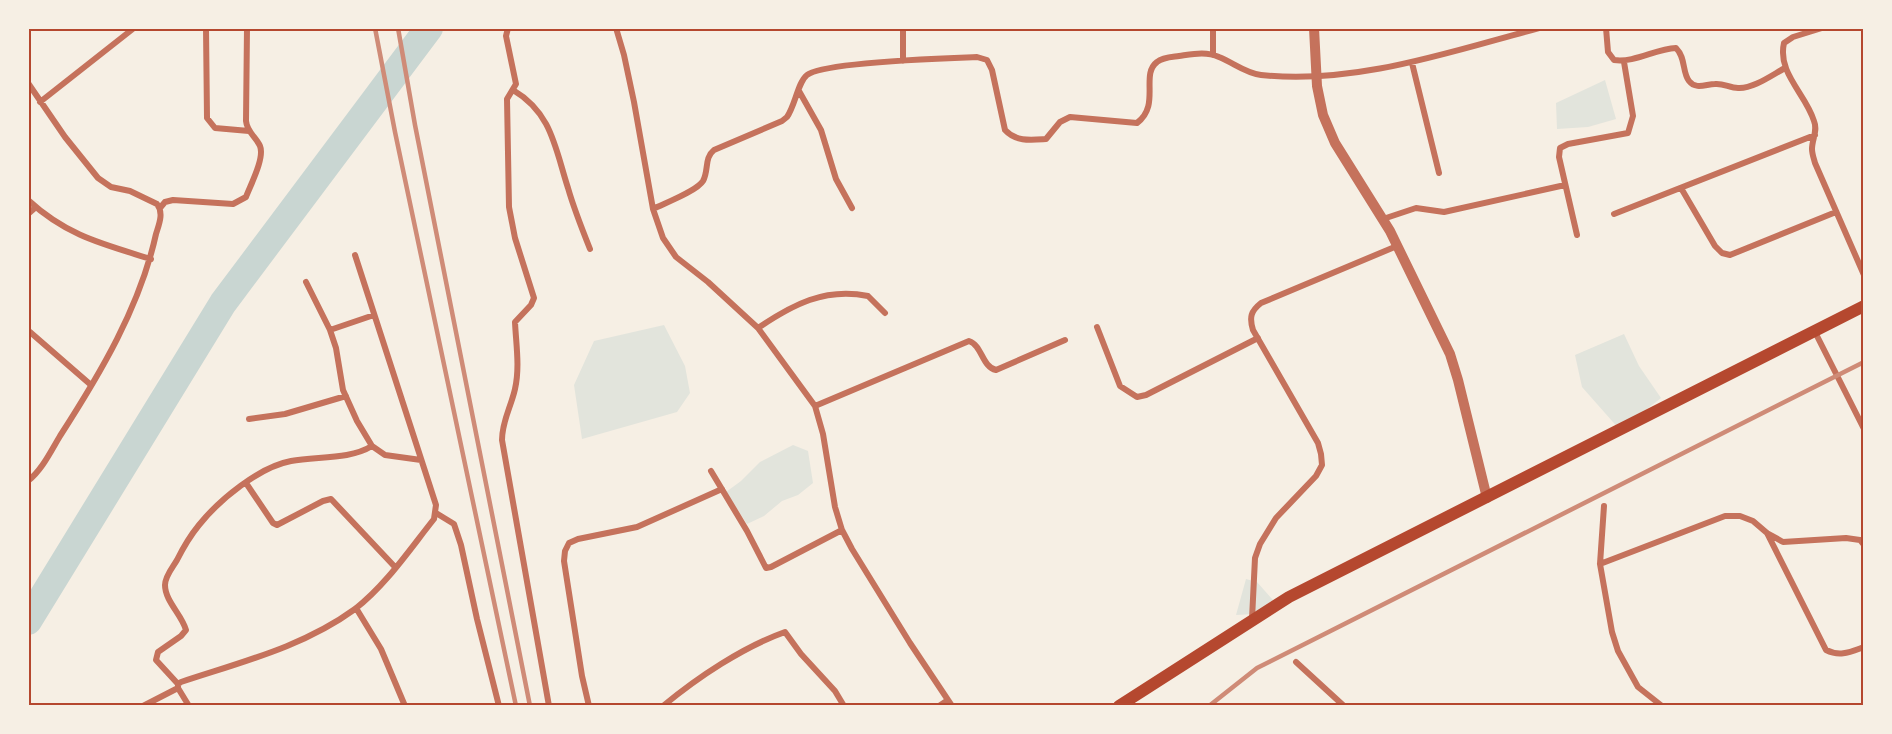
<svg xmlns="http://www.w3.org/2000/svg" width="1892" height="734" viewBox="0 0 1892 734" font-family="'DM Sans',sans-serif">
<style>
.green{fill:#e2e4dc}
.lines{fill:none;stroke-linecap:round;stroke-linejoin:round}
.river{stroke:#c9d6d2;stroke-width:28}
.minor{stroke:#c5725c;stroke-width:6}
.tertiary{stroke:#c5725c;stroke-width:10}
.secondary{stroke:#b5482f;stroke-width:12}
.rail{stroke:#cf8b77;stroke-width:4.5}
.neatline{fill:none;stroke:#b5482f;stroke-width:2}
</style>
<rect width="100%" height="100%" fill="#f6efe4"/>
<path class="green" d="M1605,80L1616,119L1588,127L1557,129L1556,103Z
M664,325L685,366L690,393L677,412L582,439L574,385L594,341Z
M1624,334L1639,366L1661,398L1620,430L1582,387L1575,355Z
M793,445L808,451L813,483L798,495L782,501L764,516L747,524L726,492L741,481L760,462Z
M1246,579L1257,582L1273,600L1254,614L1236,615Z"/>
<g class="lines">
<path class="river" d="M28,621L223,303L429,28"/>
<path class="minor" d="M206,28L207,118L215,128L249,131
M508,28L506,36L516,84L507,99L509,207L515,238L534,298L531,305L515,322C516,344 520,367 515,389C511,407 502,421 502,440L549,706
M616,28L624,55L634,102L653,209L663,238L676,257L708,282L758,328L815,406L823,434L835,507L842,530L852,549L910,643L952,706
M1213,28V55
M1606,28L1608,52L1614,60C1635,63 1655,49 1676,48C1686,58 1682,72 1689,81C1696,90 1706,84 1715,84C1723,83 1730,88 1738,88C1753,89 1772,75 1785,68
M1822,28L1793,37L1784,43C1777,73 1806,94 1814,121C1818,131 1812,139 1812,149C1812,154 1814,159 1815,163L1864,275
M903,61V28
M1412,63L1439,173
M28,83L65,137L98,178L111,187L130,191L157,204C164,213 159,224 156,234C140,307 100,374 60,436C51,451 42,470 28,481
M513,90C552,113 555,148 568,188C574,209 582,229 590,249
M799,91L821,130L836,179L852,208
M40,102L134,28
M1681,188L1715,246L1722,253L1730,255L1836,212
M28,200C67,236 103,244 151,259
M160,208L165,202L173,200L233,204L246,197C250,186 265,158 260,146C256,137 247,132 246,121L247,28
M653,209C665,203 697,191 703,181C709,170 704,158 714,150L782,121L787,117C795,106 798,82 807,75C822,62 950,58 977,57L987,60L992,70L1005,130C1016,142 1031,140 1046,139L1060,122L1070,117L1137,123C1161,105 1140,75 1157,62C1163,57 1172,57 1179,56C1193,54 1206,51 1219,57C1234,63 1245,73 1261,75C1355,85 1449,52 1539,28
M28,214L36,207
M1614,214L1815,135
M1383,219L1416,208L1444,212L1565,185
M1577,235L1559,157L1560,148L1568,144L1628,133L1633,116L1624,62
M306,282L330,330L336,348L343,390L357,421L372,446L385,455L421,460
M1097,327L1120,386L1137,397L1146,395L1258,338
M758,328C792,305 825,287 868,296L885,313
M330,330L374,315
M30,332L91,385
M1815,332L1864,429
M815,406L969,341C982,345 982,367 996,370L1065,340
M249,419L285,414L346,396
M711,471L747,531L766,568L771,567L842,530
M246,483L273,523L277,525L323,501L331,499L395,567
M1604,506L1600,564L1612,632L1618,651L1638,687L1662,706
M436,513L454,524L461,545L477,619L499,706
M1767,533L1826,650C1840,657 1850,652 1864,647
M1600,564L1725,516H1740L1753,521L1767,533L1783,542L1846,538L1860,540L1864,545
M356,608L381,649L405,706
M1252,619L1255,558L1260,544L1276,518L1316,476L1322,465L1321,454L1318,443L1253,330C1249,317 1251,311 1261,303L1397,246
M1296,662L1344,706
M178,684L156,660L158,652L181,636L186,630C182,615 165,601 165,585C165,576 173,567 177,560C183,548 190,536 199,525C219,500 259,467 291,461C317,456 349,460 372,446
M143,706L178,688
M189,706L178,688V684L181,682C241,662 303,647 355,609C386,585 410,549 434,519L436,505L355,255
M589,706L582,676L564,561L565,551L569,543L578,539L637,527L722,489
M663,706C698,677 743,647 785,632L801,654L835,691L844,706
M939,706L948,700"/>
<path class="tertiary" d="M1314,28L1317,86L1323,115L1335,143L1390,231L1450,354L1458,380L1487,498"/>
<path class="secondary" d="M1119,706L1289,597L1864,306"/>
<path class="rail" d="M375,28L395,132L516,706
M398,28L415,125L530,706
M1209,706L1257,668L1864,362"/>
</g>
<rect width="1892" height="734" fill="none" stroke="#f6efe4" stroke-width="60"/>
<rect x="30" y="30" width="1832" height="674" class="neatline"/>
</svg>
